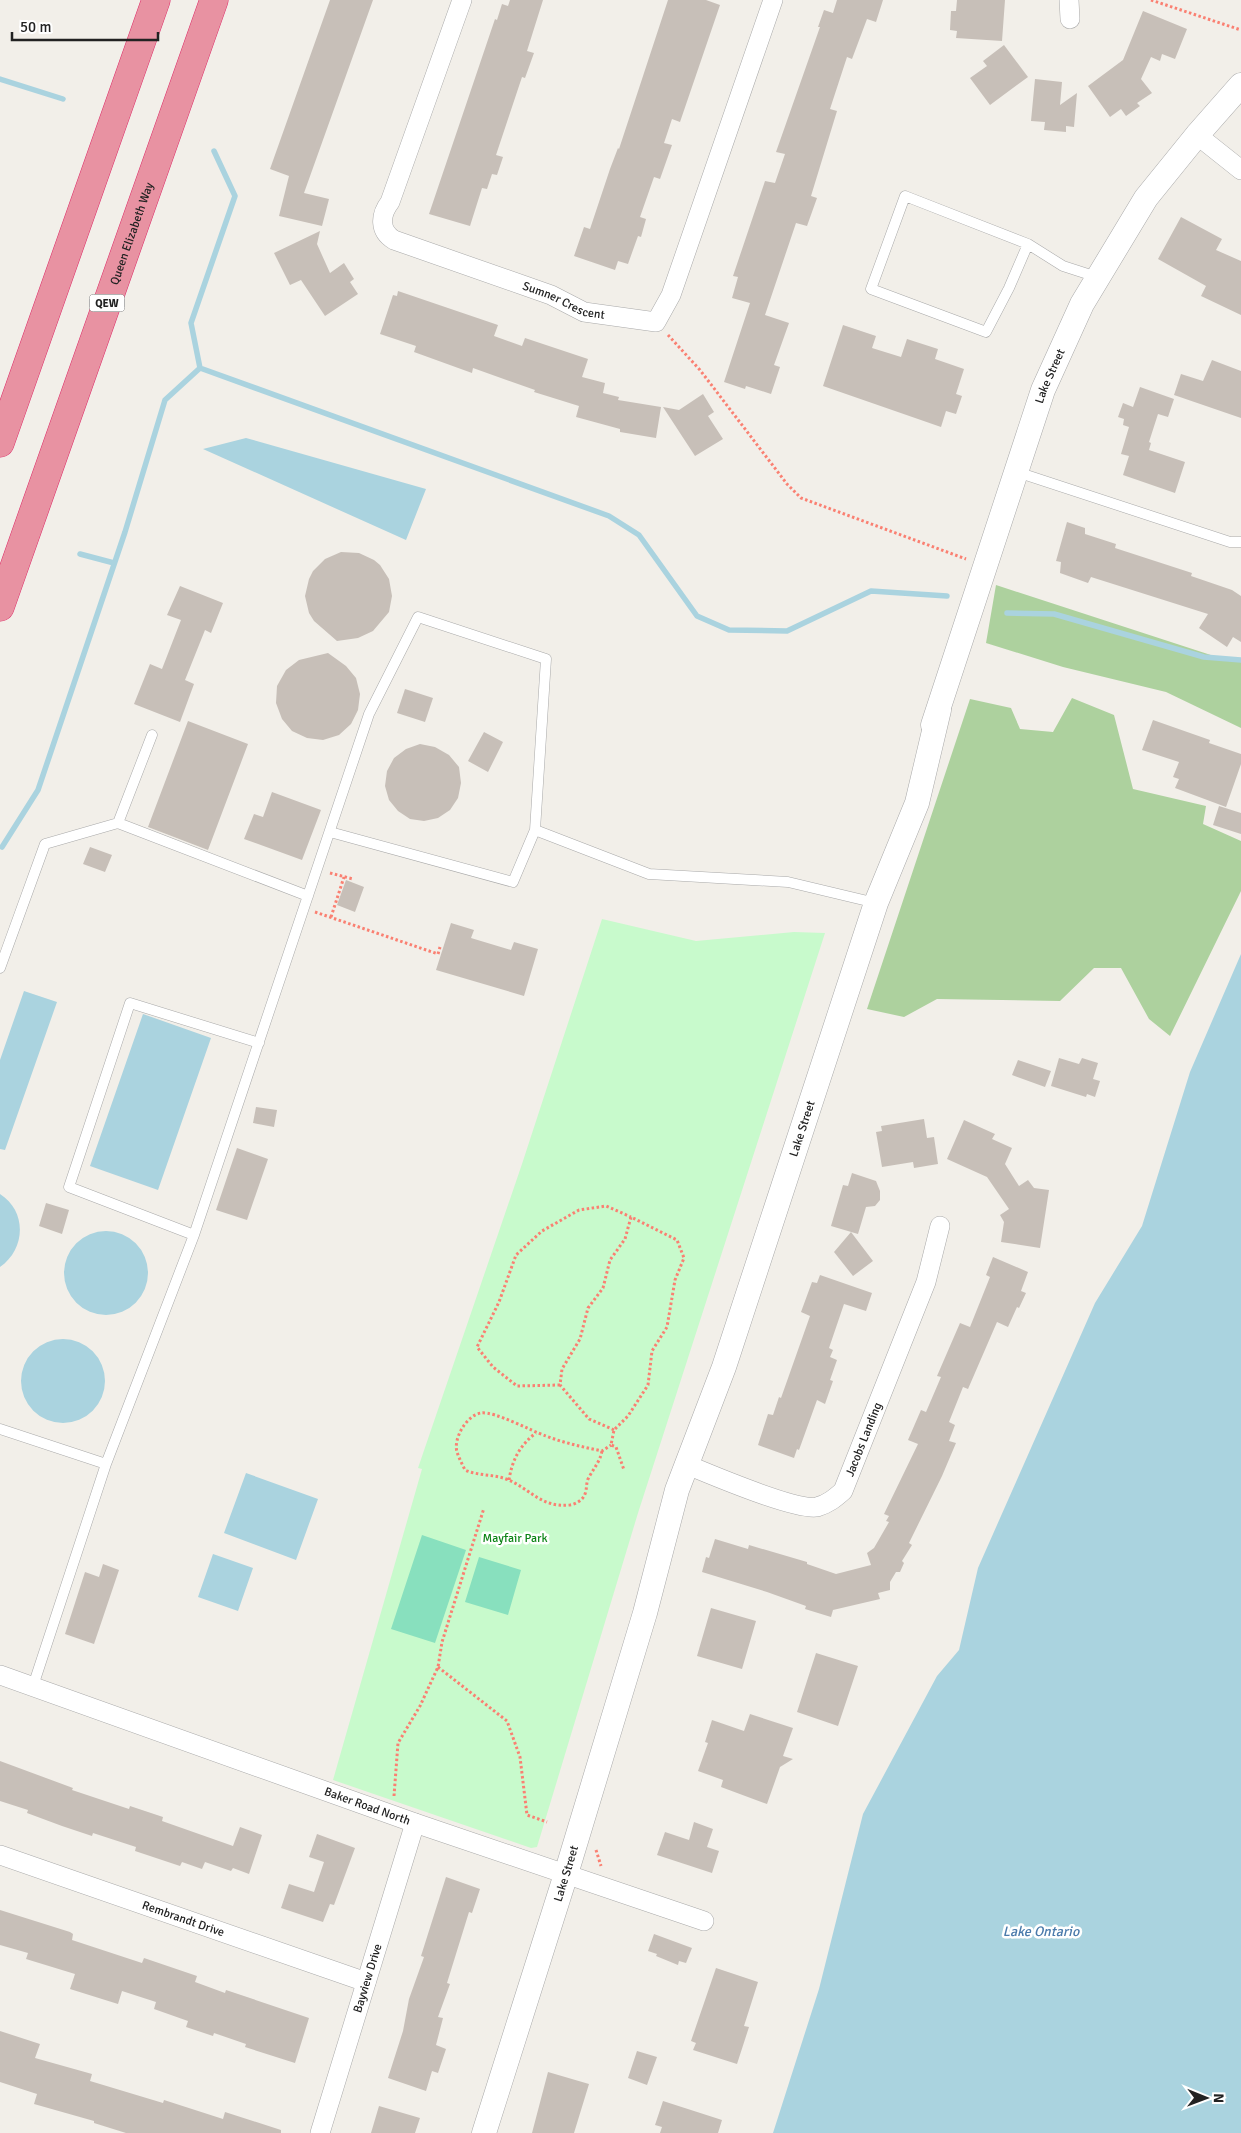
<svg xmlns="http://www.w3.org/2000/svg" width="1241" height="2133" viewBox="0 0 1241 2133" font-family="Signika,sans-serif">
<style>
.forest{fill:#add19e}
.park{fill:#c8facc}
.pitch{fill:#88e0be}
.water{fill:#aad3df}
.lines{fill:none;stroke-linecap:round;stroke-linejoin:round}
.stream{stroke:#aad3df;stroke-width:5.5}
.building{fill:#c7bfb8}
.service-casing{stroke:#a9a9a9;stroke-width:11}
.minor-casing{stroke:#a9a9a9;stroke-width:20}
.tertiary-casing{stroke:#a9a9a9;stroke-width:25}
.motorway-casing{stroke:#dc2a67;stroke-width:29}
.path{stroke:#fa8072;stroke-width:3;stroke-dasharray:2.5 2.5;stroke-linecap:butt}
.service{stroke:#fff;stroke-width:10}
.minor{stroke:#fff;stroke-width:19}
.tertiary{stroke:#fff;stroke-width:24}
.motorway{stroke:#e892a2;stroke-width:28}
.labels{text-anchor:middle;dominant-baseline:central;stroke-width:5;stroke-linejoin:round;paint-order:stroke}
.shield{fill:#fff;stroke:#646464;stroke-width:1}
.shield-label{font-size:11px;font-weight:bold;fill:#222}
.street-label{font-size:12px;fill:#222;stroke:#fff}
.park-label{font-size:12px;fill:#0c8416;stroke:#fff}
.water-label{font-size:14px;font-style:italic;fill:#4a7aab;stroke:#fff}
</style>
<rect width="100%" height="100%" fill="#f2efe9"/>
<path class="forest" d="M996,585L1220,658L1241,660V728L1166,692L1063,667L986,643Z
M1072,698L1114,715L1133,789L1206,806L1203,824L1241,841V891L1170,1036L1149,1019L1121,968H1094L1060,1001L937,999L904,1017L867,1009L970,699L1011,708L1020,729L1053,732Z"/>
<path class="park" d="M602,919L696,941L794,932L825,933L638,1513L537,1847L531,1848L333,1780L422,1469L418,1468L522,1164Z"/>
<path class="pitch" d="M422,1535L466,1550L435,1643L391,1629Z
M479,1557L521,1570L508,1615L465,1602Z"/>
<path class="water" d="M246,438L426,489L406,540L203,449Z
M1241,954V2133H773L819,1989L863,1814L937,1676L959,1650L978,1568L1095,1303L1142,1226L1190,1072Z
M24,991L57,1002L5,1150L0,1149V1060Z
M143,1014L211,1038L158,1190L90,1166Z
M0,1194C27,1211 26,1249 0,1267Z
M64 1273a42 42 0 1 1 84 0a42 42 0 1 1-84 0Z
M21 1381a42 42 0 1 1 84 0a42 42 0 1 1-84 0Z
M246,1473L318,1499L296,1560L224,1533Z
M213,1554L253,1568L238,1611L198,1597Z"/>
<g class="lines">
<path class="stream" d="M0,79L63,99
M200,368L609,516L639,535L697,616L729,630L787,631L871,591L947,596
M200,368L191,323L235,196L214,151
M80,554L114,563
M1007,613L1054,614L1204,657L1241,660
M2,847L38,790L125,532L165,400L200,368"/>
</g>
<path class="building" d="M330,0H373L304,193L329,199L322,226L279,216L289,176L270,169Z
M510,0H543L527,51L534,53L525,78L522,77L496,155L503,157L497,175L492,174L487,189L482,188L470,226L429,214L495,19L497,20L502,4L508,6Z
M668,0H706L720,5L680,122L672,119L664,143L672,145L660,179L654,177L640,217L646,219L641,237L638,236L628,264L618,261L615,270L574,256L584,227L590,229L610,169L618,148L619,149Z
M837,0H883L876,22L867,19L852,59L847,57L830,109L837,111L811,196L817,198L807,226L796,223L765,315L789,323L774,365L780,367L771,394L746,386L745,389L724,382L750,303L732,298L738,277L733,276L765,181L775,183L785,154L776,152L820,27H818L824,10L833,13Z
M957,0H1005L1002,41L956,38L957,31L950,30L951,11H956Z
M1143,11L1187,29L1175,59L1162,54L1160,61L1151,57L1141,79L1152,93L1137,103L1140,106L1126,116L1121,109L1110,117L1088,86L1123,60Z
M1004,45L1028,77L990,105L970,78L987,66L983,61Z
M1035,79L1062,82L1060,105L1077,93L1074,127L1066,126V132L1044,130L1045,122L1031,121Z
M1181,217L1222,239L1216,250L1241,261V315L1201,296L1206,286L1158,259Z
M320,231L317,244L330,273L344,263L354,279L350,282L358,294L325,316L301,280L290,285L274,253Z
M398,291L498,325L494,336L522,346L525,338L588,359L582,377L605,383L603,393L619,397L618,400L661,407L656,438L620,432V429L576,417L579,406L534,392L535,390L473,368L472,373L414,352L416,346L380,334L393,295L397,296Z
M843,325L876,336L872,348L901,357L907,339L938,349L935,359L964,369L956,394L962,396L956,414L946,411L941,427L823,386Z
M1212,360L1241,371V418L1174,395L1181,374L1203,381Z
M1140,387L1174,399L1168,417L1158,414L1149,442L1151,443L1149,450L1185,462L1175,493L1123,475L1129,456L1121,454L1129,427L1123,425L1124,419L1118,417L1123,403L1133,407Z
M703,394L714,412L708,416L723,439L695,456L663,407L679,410Z
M1067,522L1085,528V534L1116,544L1115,548L1192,573L1191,576L1232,590L1241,596V642L1233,637L1227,647L1199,628L1208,614L1091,577L1088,583L1060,573L1061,562L1056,561Z
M341,552L359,553L374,560L380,565L389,579L392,596L389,612L373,631L358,638L337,641L314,621L309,613L305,596L309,579L313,571L325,559Z
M180,586L223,603L211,633L205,630L185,680L194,684L180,722L134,704L150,664L162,669L181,620L167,615Z
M328,653L346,666L356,678L360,694L358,710L351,724L339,735L323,740L307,738L292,731L282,719L276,703L277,686L286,670L299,660Z
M405,689L433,698L425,722L397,713Z
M1153,720L1210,740L1209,743L1241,754V764L1226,807L1175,788L1179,779L1173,777L1179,762L1142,750Z
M188,721L248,744L208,850L148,827Z
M484,732L503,742L488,772L468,761Z
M420,744L435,747L449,755L459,767L461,783L458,798L450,810L438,818L424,821L410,819L398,811L389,800L385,786L387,771L394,758L406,749Z
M272,792L321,810L302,860L244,839L254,814L263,817Z
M1219,806L1241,813V834L1213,825Z
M90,847L112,855L105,872L83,864Z
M346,880L364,887L355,912L337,905Z
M451,923L474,930L471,938L511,950L514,942L538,949L524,996L436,970Z
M1059,1058L1079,1064L1082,1058L1098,1063L1093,1079L1100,1081L1095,1097L1087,1094L1086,1097L1051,1086Z
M1018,1060L1051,1071L1045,1087L1012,1075Z
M256,1107L277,1110L274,1127L253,1123Z
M924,1119L927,1138L934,1137L938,1164L914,1168L913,1162L882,1167L876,1132L882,1131L881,1126Z
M964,1120L995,1134L992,1139L1012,1148L1005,1164L1019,1186L1028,1180L1034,1188L1049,1190L1040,1248L1001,1242L1004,1222L1000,1215L1009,1209L987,1177L947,1159Z
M237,1148L268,1159L247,1220L216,1210Z
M852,1173L876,1181L880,1191V1200L875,1206L866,1207L858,1234L831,1226L843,1185L848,1186Z
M46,1203L69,1210L62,1234L39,1226Z
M851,1232L873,1261L853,1276L834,1252Z
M993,1257L1028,1272L1021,1291L1026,1293L1019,1308L1017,1307L1008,1327L997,1322L968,1389L963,1387L949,1422L955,1425L949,1441L956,1443L942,1476L909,1543L912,1545L902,1561L904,1563L900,1572H896L890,1582V1590L878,1593L880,1599L833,1610L831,1617L805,1609L806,1606L767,1592L702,1572L706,1557L709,1558L715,1539L748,1549L749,1545L807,1562V1564L836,1574L871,1565L867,1553L874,1548L889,1522L886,1521L889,1516L884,1514L918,1444L908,1440L921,1410L926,1412L941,1377L937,1376L960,1323L970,1327L990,1277L986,1275Z
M820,1275L872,1293L866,1311L844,1304L829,1348L833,1350L830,1357L837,1360L830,1380L833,1381L825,1404L817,1400L799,1450L797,1449L794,1458L758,1445L768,1414L773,1415L779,1397L781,1398L810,1316L801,1312L812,1282L817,1283Z
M103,1564L119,1570L94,1644L65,1634L85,1572L99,1577Z
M711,1608L756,1621L742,1669L697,1656Z
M816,1653L858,1666L838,1726L797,1712Z
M750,1714L793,1728L783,1756L793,1759L780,1767L767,1804L721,1787L723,1780L698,1771L708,1743L705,1742L712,1720L744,1731Z
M0,1761L73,1788L72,1790L129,1809L130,1806L163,1817L162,1821L233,1846L240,1827L262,1835L249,1874L233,1868L231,1871L205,1862L202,1869L182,1862L180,1866L135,1851L136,1847L93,1833L92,1836L62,1826L27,1813L28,1810L0,1801Z
M694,1822L713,1829L707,1847L719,1851L712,1873L657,1855L665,1832L689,1840Z
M317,1834L355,1848L334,1905L330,1904L323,1922L281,1908L289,1884L314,1892L324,1862L309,1857Z
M446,1877L480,1889L472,1913L469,1912L447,1983L450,1984L438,2017L443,2018L436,2045L446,2049L438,2073L432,2071L426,2091L388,2078L403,2031L409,1999L424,1957L421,1956Z
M0,1910L70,1932L73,1934L72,1940L142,1963L144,1958L197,1976L195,1982L225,1993L226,1990L309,2018L295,2063L245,2047L246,2044L214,2033L213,2036L186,2027L188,2021L154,2009L156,2002L122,1991L118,2004L70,1989L75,1974L26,1959L28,1953L0,1945Z
M654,1934L692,1948L686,1963L679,1961L678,1965L656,1956L657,1954L648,1951Z
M716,1968L758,1982L744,2026L749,2027L737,2064L693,2050L696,2043L691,2041Z
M0,2031L40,2044L35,2058L92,2074L90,2081L163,2103L164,2100L223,2119L225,2112L281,2130V2133H126L94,2123V2121L34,2104L37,2094L0,2082Z
M637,2051L657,2057L647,2085L628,2078Z
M548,2072L589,2084L574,2133H532Z
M663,2101L722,2120L718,2133H660L662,2127L655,2125Z
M379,2106L420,2118L415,2133H371Z"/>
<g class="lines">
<defs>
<path id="service" d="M1028,244L1009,288L986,332L871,289L905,196L1028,244L1063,266L1097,277
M1017,472L1230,542H1241
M152,735L118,823L308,896
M330,832L513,882L535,830L649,874L788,882L876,903
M0,968L45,844L118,823
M194,1235L69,1187L130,1003L259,1043
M0,1429L106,1464
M33,1686L106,1464L194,1235L369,714L418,617L546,659L535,830"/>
<g id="minor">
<path id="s1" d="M462,0L390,202C380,215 379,231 394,240L551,295L584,312L656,322L671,295L773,0"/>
<path d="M1069,0L1070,19"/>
<path d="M1197,135L1241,170"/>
<path id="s2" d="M685,1464C709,1474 796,1511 817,1507C828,1504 835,1498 843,1491L926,1282L940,1226"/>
<path id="s3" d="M0,1675L415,1823L704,1921"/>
<path id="s4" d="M0,1855L366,1982"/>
<path id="s5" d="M320,2133L415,1823"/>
</g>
<g id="tertiary">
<path id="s6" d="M933,725L1043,390L1082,304L1146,198L1197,135L1241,85"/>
<path id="s7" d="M484,2133L566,1874L645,1613L677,1490L724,1367L876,903L917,803L939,710"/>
</g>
<g id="motorway">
<path d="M0,443L156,0"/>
<path id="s8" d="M0,607L214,0"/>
</g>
</defs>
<use href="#service" class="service-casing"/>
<use href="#minor" class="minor-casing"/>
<use href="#tertiary" class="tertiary-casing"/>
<use href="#motorway" class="motorway-casing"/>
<path class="path" d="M1151,0L1241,30
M668,335L700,370L787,484L801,498L966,559
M330,873L353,879
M315,912L438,954L440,947
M331,917L344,877
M560,1385L517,1386L493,1367L477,1347L499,1302L516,1255L542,1231L579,1210L606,1206L631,1217
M614,1430L589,1419L560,1385L562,1369L580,1339L588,1308L603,1288L610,1260L625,1239L631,1217L677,1240L684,1258L675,1280L667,1327L652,1351L648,1385L628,1416L614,1430L611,1445L616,1447L624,1470
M602,1451C600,1462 593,1469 588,1479C586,1484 587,1489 585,1494C583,1500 576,1504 570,1505C540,1508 530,1488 506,1479C493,1474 478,1476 465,1470C462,1464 459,1458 457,1452C453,1438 467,1415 481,1413C495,1411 531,1431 546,1436C564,1443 583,1447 602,1451L611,1445
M509,1480C512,1460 520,1445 536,1433
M438,1667L507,1721L520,1757L527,1815L547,1822
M394,1796L398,1743L420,1706L438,1667L442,1642L484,1508
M596,1850L601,1866"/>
<use href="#service" class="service"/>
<use href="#minor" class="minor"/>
<use href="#tertiary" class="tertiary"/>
<use href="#motorway" class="motorway"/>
</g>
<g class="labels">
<rect class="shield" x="89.5" y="294.5" width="35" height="17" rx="4"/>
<g class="shield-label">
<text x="107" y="303">QEW</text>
</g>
<g class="street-label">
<text stroke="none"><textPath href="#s8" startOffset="396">Queen Elizabeth Way</textPath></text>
<text stroke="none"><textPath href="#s1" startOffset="439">Sumner Crescent</textPath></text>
<text stroke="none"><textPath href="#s6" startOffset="368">Lake Street</textPath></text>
<text stroke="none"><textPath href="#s7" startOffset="1054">Lake Street</textPath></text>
<text stroke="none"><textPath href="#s2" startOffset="226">Jacobs Landing</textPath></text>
<text stroke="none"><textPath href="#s3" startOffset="390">Baker Road North</textPath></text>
<text stroke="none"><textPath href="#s7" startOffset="272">Lake Street</textPath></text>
<text stroke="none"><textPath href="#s4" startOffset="194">Rembrandt Drive</textPath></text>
<text stroke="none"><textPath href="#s5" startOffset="162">Bayview Drive</textPath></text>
</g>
<g class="park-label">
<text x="515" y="1538">Mayfair Park</text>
</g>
<g class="water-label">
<text x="1041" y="1931">Lake Ontario</text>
</g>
</g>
<g transform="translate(1206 2098) rotate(91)" stroke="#ffffff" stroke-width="4" paint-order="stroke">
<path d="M0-4L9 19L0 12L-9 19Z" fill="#222222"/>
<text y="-8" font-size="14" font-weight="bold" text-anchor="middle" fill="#222222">N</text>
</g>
<path d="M12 32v8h146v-8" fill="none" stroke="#222222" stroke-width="2.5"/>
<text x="20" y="32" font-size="15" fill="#222222" stroke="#ffffff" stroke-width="4" paint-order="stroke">50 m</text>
</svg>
